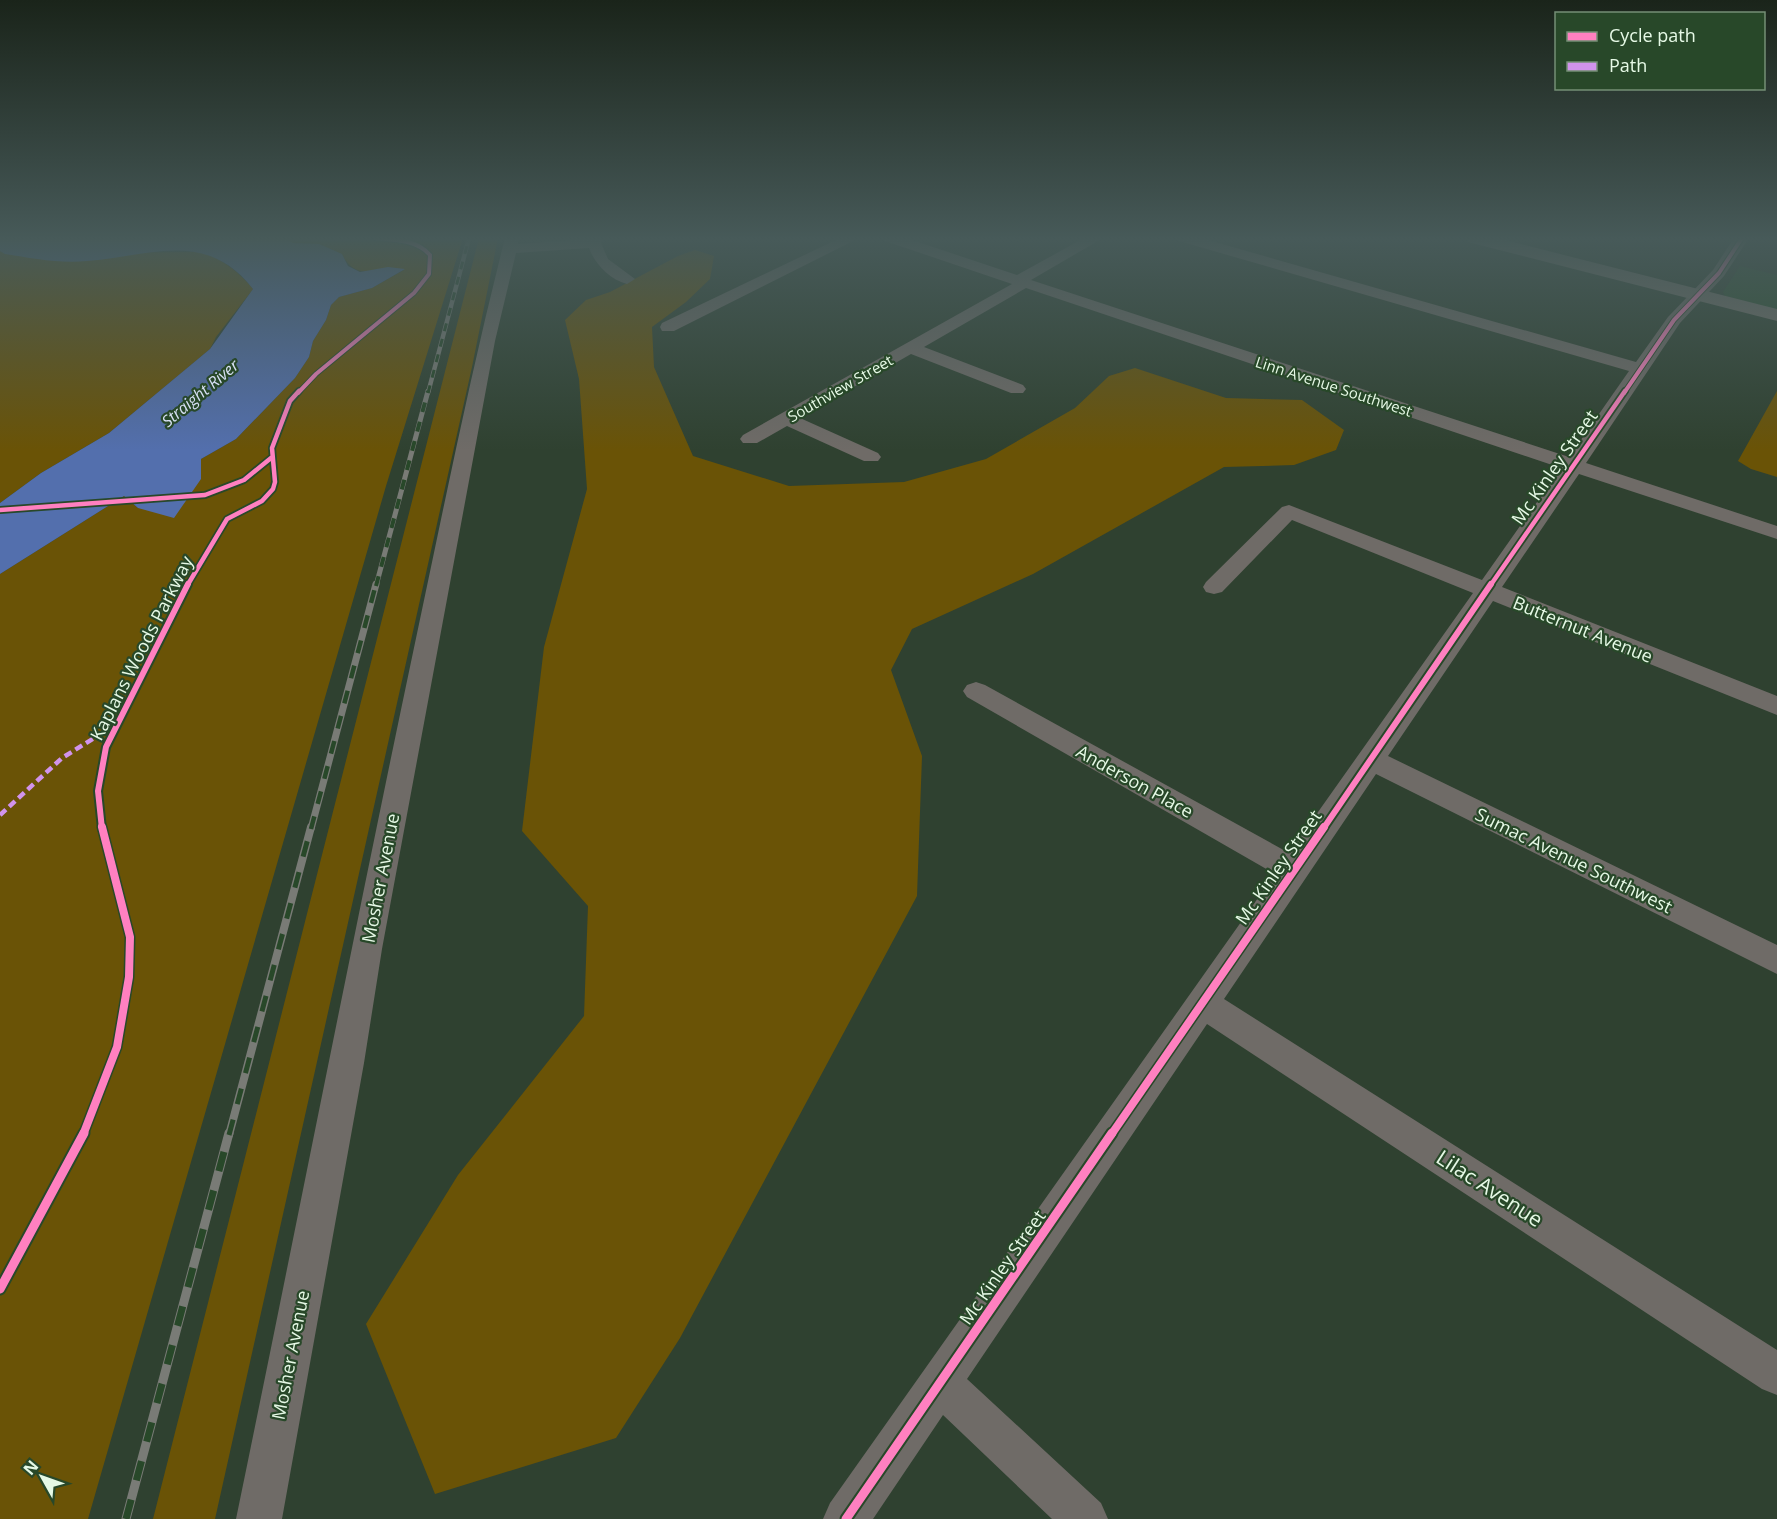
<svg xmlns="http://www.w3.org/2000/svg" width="1777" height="1519" viewBox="0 0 1777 1519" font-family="'Open Sans',sans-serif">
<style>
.built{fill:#2c502e}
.green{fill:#6a5306}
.water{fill:#536fad}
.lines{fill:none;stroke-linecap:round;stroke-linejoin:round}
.minor{fill:#6f6b67;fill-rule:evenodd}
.major{fill:#76726c;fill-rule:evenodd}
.rail-far4-casing{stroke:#797b76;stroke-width:4.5}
.rail-far3-casing{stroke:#797b76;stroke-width:5}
.rail-far2-casing{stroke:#797b76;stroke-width:7}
.rail-far1-casing{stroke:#797b76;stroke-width:8}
.rail-casing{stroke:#797b76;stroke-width:9}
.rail-far4{stroke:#284829;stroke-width:3;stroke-dasharray:8;stroke-linecap:butt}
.rail-far3{stroke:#284829;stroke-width:4;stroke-dasharray:10;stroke-linecap:butt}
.rail-far2{stroke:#284829;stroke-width:4.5;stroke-dasharray:13;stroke-linecap:butt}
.rail-far1{stroke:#284829;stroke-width:5;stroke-dasharray:16;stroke-linecap:butt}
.rail{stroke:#284829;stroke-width:7;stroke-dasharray:20;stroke-linecap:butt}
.quiet{stroke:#d193ec;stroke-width:4.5;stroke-dasharray:8 4.5;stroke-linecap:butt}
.cycleway-far4-casing{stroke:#284829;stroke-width:6}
.cycleway-far3-casing{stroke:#284829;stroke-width:8}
.cycleway-far2-casing{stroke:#284829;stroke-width:10}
.cycleway-far1-casing{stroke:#284829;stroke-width:11}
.cycleway-casing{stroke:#284829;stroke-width:13}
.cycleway-far4{stroke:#ff80c0;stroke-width:4}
.cycleway-far3{stroke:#ff80c0;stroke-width:4.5}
.cycleway-far2{stroke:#ff80c0;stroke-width:6}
.cycleway-far1{stroke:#ff80c0;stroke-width:8}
.cycleway{stroke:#ff80c0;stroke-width:9}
.labels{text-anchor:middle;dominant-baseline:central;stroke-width:4.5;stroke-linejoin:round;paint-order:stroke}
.far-street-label{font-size:15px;fill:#e6f9e6;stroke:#284829}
.far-water-label{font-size:16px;font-style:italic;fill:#d7e0f4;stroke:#284829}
.street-label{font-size:18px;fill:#e6f9e6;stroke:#284829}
.near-street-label{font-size:21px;fill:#e6f9e6;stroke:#284829}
</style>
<rect width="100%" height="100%" fill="#2f4130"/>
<path class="built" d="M1740,266L1777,275V310L1725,296L1723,292Z"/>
<path class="green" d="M285,238H463L386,486L88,1519H0V574L124,496L138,508L201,479V459L236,439L295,378L309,357L313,341L326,320L331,305L339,297L372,288L404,270C376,263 358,285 342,254L319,244L293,243Z
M479,238H498L472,367L215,1519H153Z
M695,250L714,256L710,279L686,302L652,327L654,367L693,456L789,486L904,482L986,459L1075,408L1109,376L1135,368L1226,398L1302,400L1344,430L1336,450L1294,465L1224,467L1033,574L912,629L891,670L922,756L917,896L680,1338L616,1438L435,1494L366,1324L458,1175L584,1016L588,906L522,831L544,647L587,489L579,379L565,320L586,300L610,292L678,256Z
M0,251L5,254L200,252C221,258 239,272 253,289L216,337L210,349L109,433L41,473L0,503Z
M1777,391V477L1751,469L1738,461Z"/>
<path class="water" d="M0,238H285L293,243L319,244L342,254L348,266L360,272L388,267L405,269L372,288L339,297L331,305L326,320L313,341L309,357L295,378L236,439L201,459V479L174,518L138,508L124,496L0,574V503L41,473L109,433L210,349L253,289C207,229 150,256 87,261C60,264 31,258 5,254L0,251Z"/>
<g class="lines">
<path class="minor" d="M505,238H519L518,244L605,238L601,243L608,259L635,279L627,284C609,279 595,264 589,248L516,253L495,341L382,949L364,1063L282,1519H236C295,1233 351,947 411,662C441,521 469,379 505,238Z
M840,238H859L674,331H662L660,327L662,323Z
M883,238H906L1017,275L1084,238H1103L1031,280L1569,457L1629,371L1179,241L1177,238H1201L1636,362L1668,317L1713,270L1734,238H1749L1724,276L1680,323L1586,463L1777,526V539L1579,474L1502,587L1777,696V715L1493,601L1388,756L1777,945V974L1376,774L1224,999L1777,1350V1395L1762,1389L1207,1024L967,1379L1101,1503L1108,1519H1052L943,1415L873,1519H823L830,1503L1275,874L967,697L963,691L967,685L976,682L985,685L1289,853L1473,593L1292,520L1222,592L1214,594L1206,592L1203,587L1206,582L1282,507L1289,505L1482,580L1561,468L1026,288L924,347L1023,385L1026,389L1023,393H1011L911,354L800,418L878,453L881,457L878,461H864L787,426L757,443H743L740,439L743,435L1012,284L885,241Z"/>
<path class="major" d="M1466,238H1497L1777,309V321L1468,242Z"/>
<defs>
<path id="rail-far4" d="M428,393L469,238"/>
<path id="rail-far3" d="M376,586L428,391"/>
<path id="rail-far2" d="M311,829L376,584"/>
<path id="rail-far1" d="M229,1135L311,827"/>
<path id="rail" d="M126,1519L229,1133"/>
</defs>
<use href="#rail-far4" class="rail-far4-casing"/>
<use href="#rail-far3" class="rail-far3-casing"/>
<use href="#rail-far2" class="rail-far2-casing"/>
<use href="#rail-far1" class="rail-far1-casing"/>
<use href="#rail" class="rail-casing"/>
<use href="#rail-far4" class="rail-far4"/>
<use href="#rail-far3" class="rail-far3"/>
<use href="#rail-far2" class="rail-far2"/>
<use href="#rail-far1" class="rail-far1"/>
<use href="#rail" class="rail"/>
<path class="quiet" d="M0,815L62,758L115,725"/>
<defs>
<path id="cycleway-far4" d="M298,393L316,374L414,293L429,274L430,255C416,239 394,240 374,238
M1624,393L1674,320L1719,273L1742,238"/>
<path id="cycleway-far3" d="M0,510L205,495L244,480L271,458
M187,586L227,519L262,501L273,489L275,482L272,448L290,401L299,391
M1490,586L1625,391"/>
<path id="cycleway-far2" d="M102,829L98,791L106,747L188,584
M1323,829L1491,584"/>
<path id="cycleway-far1" d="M83,1135L117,1047L129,977L130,937L102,827
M1111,1135L1324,827"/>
<path id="cycleway" d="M0,1289L84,1133
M846,1519L1112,1133"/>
</defs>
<use href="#cycleway-far4" class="cycleway-far4-casing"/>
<use href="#cycleway-far3" class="cycleway-far3-casing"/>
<use href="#cycleway-far2" class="cycleway-far2-casing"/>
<use href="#cycleway-far1" class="cycleway-far1-casing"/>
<use href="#cycleway" class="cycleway-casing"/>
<use href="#cycleway-far4" class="cycleway-far4"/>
<use href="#cycleway-far3" class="cycleway-far3"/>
<use href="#cycleway-far2" class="cycleway-far2"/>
<use href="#cycleway-far1" class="cycleway-far1"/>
<use href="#cycleway" class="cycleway"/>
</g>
<linearGradient id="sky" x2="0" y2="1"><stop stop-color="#1a241a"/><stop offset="0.53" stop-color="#475a59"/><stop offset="1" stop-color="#475a59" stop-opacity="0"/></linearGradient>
<rect width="1777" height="451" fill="url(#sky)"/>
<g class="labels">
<g class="far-street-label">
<text transform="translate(1334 386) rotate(18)">Linn Avenue Southwest</text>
<text transform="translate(840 388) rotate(-30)">Southview Street</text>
</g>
<g class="far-water-label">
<text transform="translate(200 393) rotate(-40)">Straight River</text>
</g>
<g class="street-label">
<text transform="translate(1554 467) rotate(-55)">Mc Kinley Street</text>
<text transform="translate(1583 629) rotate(22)">Butternut Avenue</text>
<text transform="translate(141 648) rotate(-63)">Kaplans Woods Parkway</text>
<text transform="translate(1135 781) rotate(29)">Anderson Place</text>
<text transform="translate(1574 860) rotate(26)">Sumac Avenue Southwest</text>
<text transform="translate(1278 867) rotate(-55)">Mc Kinley Street</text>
<text transform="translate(380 878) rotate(-79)">Mosher Avenue</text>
<text transform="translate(1002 1267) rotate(-55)">Mc Kinley Street</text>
<text transform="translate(290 1355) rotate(-79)">Mosher Avenue</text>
</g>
<g class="near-street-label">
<text transform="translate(1490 1188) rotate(33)">Lilac Avenue</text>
</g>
</g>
<rect x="1555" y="12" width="210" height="78" fill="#284829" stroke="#748f75" stroke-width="1.5"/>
<rect x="1567" y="32" width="30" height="9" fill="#ff80c0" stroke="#748f75" stroke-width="1.5"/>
<text x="1609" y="42" font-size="18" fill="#e6f9e6">Cycle path</text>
<rect x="1567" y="62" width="30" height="9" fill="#d193ec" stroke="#748f75" stroke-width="1.5"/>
<text x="1609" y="72" font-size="18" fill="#e6f9e6">Path</text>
<g transform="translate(42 1477) rotate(310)" stroke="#284829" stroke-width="4.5" paint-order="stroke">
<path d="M0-4.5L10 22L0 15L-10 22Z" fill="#e6f9e6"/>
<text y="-9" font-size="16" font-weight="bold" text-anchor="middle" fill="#e6f9e6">N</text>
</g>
</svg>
